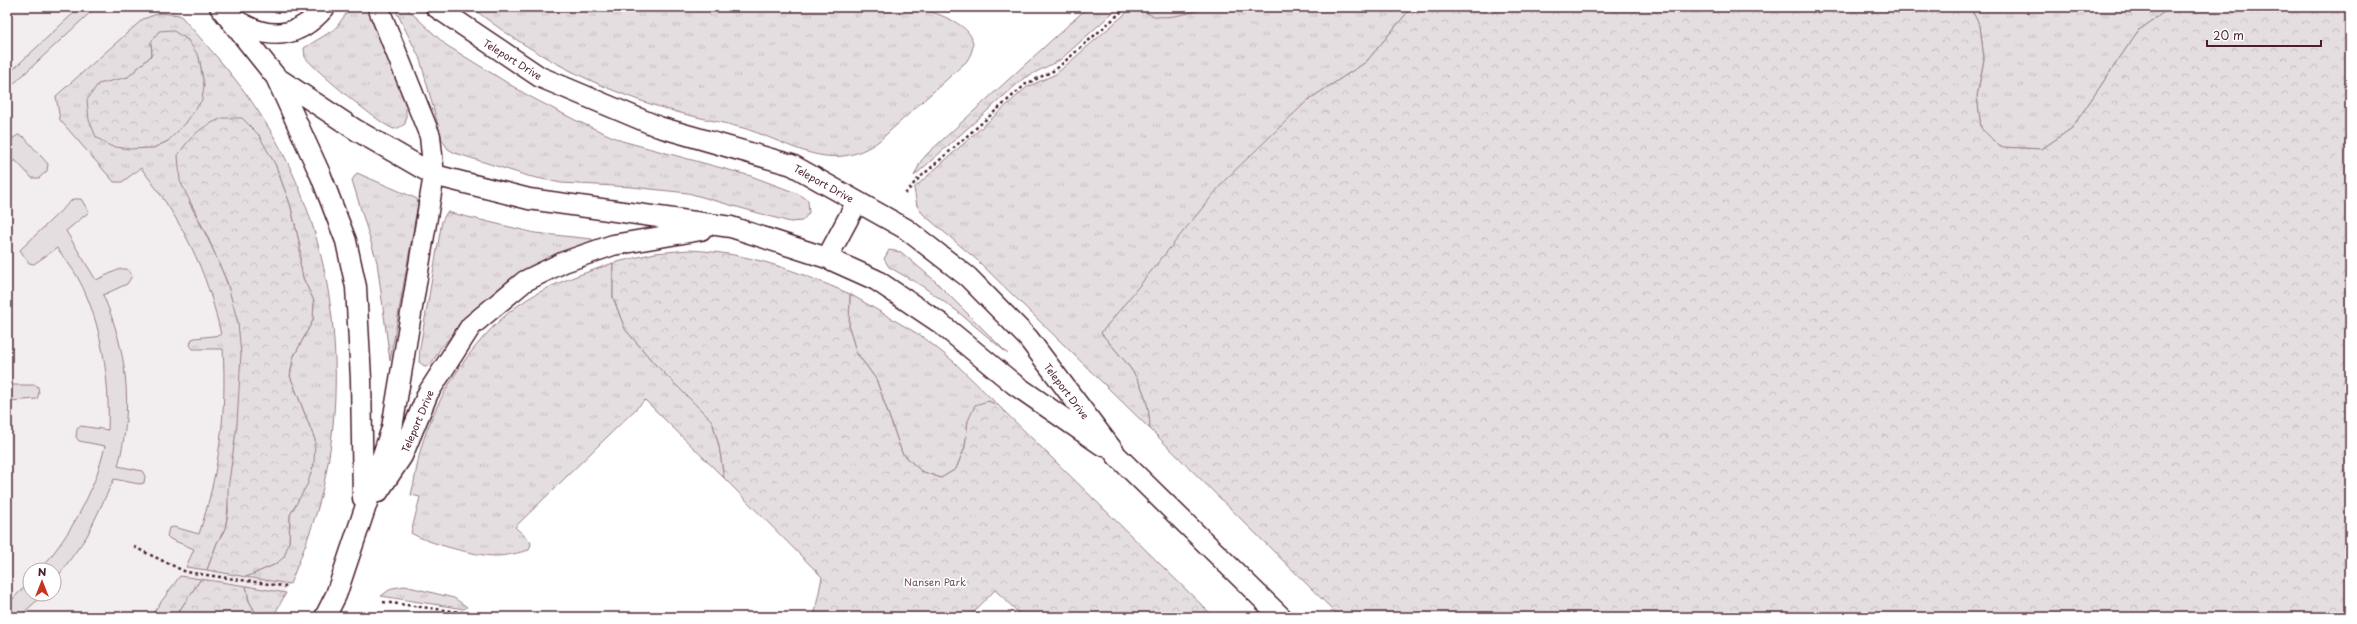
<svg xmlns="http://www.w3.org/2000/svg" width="2357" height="624" viewBox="0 0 2357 624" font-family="'Playpen Sans',sans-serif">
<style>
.built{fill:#f2eeef;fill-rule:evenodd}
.grass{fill:url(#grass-tufts);stroke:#987e86;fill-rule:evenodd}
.forest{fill:url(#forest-crowns);stroke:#987e86}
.garden{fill:#e5dee0;stroke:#987e86}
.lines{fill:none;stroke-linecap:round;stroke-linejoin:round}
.service-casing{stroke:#4a1f2b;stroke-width:23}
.path{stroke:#4a1f2b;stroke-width:2.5;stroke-dasharray:3 3;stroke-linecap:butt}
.service{stroke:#fff;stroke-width:20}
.labels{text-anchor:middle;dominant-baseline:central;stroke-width:3;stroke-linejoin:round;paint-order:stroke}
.street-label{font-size:10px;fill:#4a1f2b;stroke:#fff}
.park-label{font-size:10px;fill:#714f58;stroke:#fff}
</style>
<defs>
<pattern id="grass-tufts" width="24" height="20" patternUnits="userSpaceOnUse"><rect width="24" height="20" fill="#e5dee0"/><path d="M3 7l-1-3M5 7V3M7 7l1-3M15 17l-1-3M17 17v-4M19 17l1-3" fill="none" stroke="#c6bec0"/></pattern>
<pattern id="forest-crowns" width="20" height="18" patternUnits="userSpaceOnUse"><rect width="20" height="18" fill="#e5dee0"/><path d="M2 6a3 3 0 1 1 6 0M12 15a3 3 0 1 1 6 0" fill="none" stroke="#c6bec0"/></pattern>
</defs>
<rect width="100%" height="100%" fill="#fff"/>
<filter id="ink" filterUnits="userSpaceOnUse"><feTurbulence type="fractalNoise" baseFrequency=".025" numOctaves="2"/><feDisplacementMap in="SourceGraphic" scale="8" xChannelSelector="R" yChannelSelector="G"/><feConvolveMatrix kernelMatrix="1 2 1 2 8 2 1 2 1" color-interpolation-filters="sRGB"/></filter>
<g filter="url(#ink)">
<path class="built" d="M7,7H171L228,69L260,114L295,181L320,253L328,291L335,371L333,411L317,509L307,544L273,617H7ZM30,570H54V594H30Z"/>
<path class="grass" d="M261,7H304C291,13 274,15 261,7Z
M351,7H365L367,9C378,31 413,101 405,124C401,126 398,129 394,129C383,127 311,67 305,57L304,48L335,29Z
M394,7H405L446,45L527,95L575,120L622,141L751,176L799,194L808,200L809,213L802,221L790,222L688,193L632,187L561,183L528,176L455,153L448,149L442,140L420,59Z
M471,7H919C941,16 991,28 966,62L879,141C831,176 792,143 743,128C718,121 692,117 666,109C596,88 529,53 471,7Z
M1088,7H1119L1060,60L1024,78L914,176L921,161L928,153Z
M1133,7H1140L1143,11L1169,16L1212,7H1412L1366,62L1308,100L1101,333C1129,366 1149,383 1150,429L977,260L924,215L917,206L914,188L1027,87L1056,74Z
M1970,7H2171L2138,31L2072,128L2042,149L2000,147L1981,129L1977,96L1984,59L1980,26Z
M160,13L180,15C208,47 237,78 260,114C335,227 354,381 317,511C309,536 300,560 290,584L246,577L276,564L289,542L290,515L296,502L315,440L290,376L293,358L313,320L314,301L303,278L300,263V246L290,204L275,164L189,202C209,240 230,280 238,323C247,371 237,424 231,472C228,491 229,510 225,529L217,543L207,570L186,567L194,549L170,539L167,536L169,528L174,527L199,534C219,473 227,412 223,349H193L190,345L192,339L195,338L221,335C207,269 182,221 141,168L122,182H114L60,120L56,96L143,19ZM151,42L199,57L204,86L185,124L168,141L153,148L118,80L128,77L152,55Z
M357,173L413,197L417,199L418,204L390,361L377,262L352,180Z
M447,212L535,233L592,239L593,243L517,276L498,289L467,318L440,349L431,364L426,367L419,362L420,347L442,221Z
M889,250L901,252L934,280L1008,354L957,311L922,286L889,267L884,259Z
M613,263V297L625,329L653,362L712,421L719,446L724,478L645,400L515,527L530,541L531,544L529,550C518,553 506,556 495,556C477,556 427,543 411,533L420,497L411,495C415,480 417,463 421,448C436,394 479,330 526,300C552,283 583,274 613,263Z
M850,294L923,337L953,361L998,405L988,401L968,421L965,447L956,469L941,478L921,471L902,453L876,379L856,352L849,327Z
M180,576L201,579L175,617H150Z
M246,586L286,593L273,617H258L249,601Z
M405,586L454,598L467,607L464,609L381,596L392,588Z"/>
<path class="forest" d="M1412,7H1970L1980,26L1984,59L1977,96L1981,128L2000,147L2042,149L2072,128L2138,31L2171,7H2350V617H1340L1150,429C1149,383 1129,366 1101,333L1225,180L1308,100L1366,62Z
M172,30L188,40L199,57L204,86L202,100L185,124L168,141L153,148L129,149L110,146L96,137L89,120L87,100L98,84L128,77L152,55L151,42L159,31Z
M223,118H242L258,134L275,164L290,204L300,246V263L303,278L314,301L313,320L293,358L290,376L315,440L314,464L307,485L290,515L289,542L284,557L276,564L246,577L207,570L217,543L225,529L228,513V489L237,424L241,354L238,323L227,282L209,240L180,181L178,155C192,135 200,127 223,118Z
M689,250C751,253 794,270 850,294L849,327L856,352L876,379L902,453L921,471L941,478L956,469L965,447L968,421L975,405L988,401L998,405L1214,617H1023L995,590L969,617H814L822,577L724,478L719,446L712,421L653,362L625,329L613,297V263L655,253Z
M201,579L246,586L249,601L258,617H175Z"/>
<path class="garden" d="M80,7H96L7,90V75Z
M1140,7H1212C1192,11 1155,27 1140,7Z
M18,135L24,137L48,164L47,171L39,178H32L15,160L7,167V142Z
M73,199H81L89,212L66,231L96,280L120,269H127L132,276L127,284L103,295C127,349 134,408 118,466L142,471L145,476L144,483L139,484L114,479L87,536L54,582V570H40C71,533 94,494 105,446L79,441L76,437L77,429L81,426L108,430C110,381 102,322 78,278C72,267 64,258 57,248L34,264L29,263L20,250Z
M7,379L8,385H36L38,387L39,393L37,399L10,401L7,429Z
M30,581V594H44L19,617H7V605Z"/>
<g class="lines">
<defs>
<path id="service" d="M220,7L276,77L321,176L346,241L356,287L361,379L363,498
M436,7L540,77L659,127L792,165L906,229L968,277L1028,338L1117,456L1281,617
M234,19C268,41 298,39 325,7
M276,77L356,130L434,175L529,199L731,227L827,258L876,280L940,323L1014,384L1102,445
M827,258L857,202
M378,492L402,456L428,393L471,326L525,281L564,262L613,245L701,230
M325,617L336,595L392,428L434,175L430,136L378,7"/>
</defs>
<use href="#service" class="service-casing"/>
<path class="path" d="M905,194L916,181L1026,84L1055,70L1127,7
M134,547L186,572L289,587
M383,602L475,614"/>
<use href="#service" class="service"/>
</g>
</g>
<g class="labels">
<g class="street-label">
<text transform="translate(513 59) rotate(32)">Teleport Drive</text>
<text transform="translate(824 183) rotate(29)">Teleport Drive</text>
<text transform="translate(1067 391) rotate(53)">Teleport Drive</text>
<text transform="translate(417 421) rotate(-67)">Teleport Drive</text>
</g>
<g class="park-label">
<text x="935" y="581">Nansen Park</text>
</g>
</g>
<rect width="2357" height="624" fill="none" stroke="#fff" stroke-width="24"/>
<rect x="12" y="12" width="2333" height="600" fill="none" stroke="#4a1f2b" stroke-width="1.5" filter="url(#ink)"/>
<g transform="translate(42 582)"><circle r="19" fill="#ffffff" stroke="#b7a5aa"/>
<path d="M0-3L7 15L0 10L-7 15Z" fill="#c8321e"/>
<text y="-6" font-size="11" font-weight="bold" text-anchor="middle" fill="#4a1f2b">N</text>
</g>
<path d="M2207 40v6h114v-6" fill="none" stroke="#4a1f2b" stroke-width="2"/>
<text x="2213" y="40" font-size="12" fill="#4a1f2b" stroke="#ffffff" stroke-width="3" paint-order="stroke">20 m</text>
</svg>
